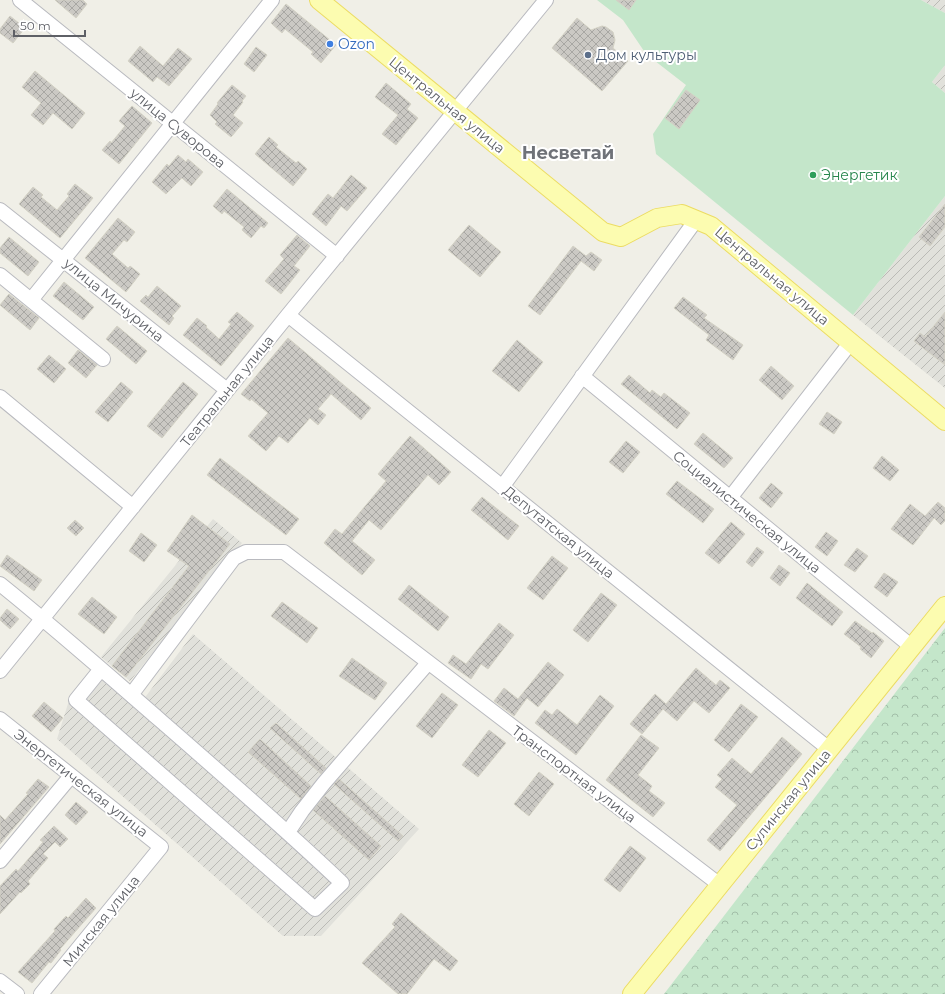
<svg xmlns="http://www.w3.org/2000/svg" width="945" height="994" viewBox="0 0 945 994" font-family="Montserrat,sans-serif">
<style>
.industrial{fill:url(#industrial-furrows)}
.forest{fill:url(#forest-crowns)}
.garden{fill:#c4e6ca}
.building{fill:url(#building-cross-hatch);stroke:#d4d2c5}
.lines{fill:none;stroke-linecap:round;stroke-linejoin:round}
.minor-casing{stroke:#b9babf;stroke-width:16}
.major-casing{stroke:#ecdc63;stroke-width:20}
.minor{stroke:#fff;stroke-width:14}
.major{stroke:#fcfcb0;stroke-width:18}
.shop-dot{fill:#3f7fe0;stroke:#fff;stroke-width:1.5}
.service-dot{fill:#5c6f8a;stroke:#fff;stroke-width:1.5}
.leisure-dot{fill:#2e9e5b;stroke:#fff;stroke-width:1.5}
.labels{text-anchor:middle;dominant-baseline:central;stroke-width:4;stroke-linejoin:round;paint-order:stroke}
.shop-label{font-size:14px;fill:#366cbe;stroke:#fff;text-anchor:start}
.service-label{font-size:14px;fill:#4e5e75;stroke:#fff;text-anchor:start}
.street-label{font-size:14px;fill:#5e6066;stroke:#fff}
.leisure-label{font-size:14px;fill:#27864d;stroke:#fff;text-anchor:start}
.district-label{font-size:18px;font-weight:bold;fill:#6f7278;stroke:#fff}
</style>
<defs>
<pattern id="industrial-furrows" width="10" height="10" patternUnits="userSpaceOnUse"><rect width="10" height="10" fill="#e1e1db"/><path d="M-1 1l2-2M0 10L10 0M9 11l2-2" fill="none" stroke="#babab5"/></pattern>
<pattern id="forest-crowns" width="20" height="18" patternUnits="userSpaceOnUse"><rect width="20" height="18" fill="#c4e6ca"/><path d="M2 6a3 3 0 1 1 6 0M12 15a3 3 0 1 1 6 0" fill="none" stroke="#a2bea8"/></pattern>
<pattern id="building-cross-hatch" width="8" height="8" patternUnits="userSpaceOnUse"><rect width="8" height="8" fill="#cbc9c4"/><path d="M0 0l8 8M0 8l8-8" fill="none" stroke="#a8a7a3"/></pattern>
</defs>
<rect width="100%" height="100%" fill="#f0efe7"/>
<path class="industrial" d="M921,0H945V13Z
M945,65V93L932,82Z
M945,196V388L853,315Z
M213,519L242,543L130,681L101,657Z
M193,634L419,829L321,936H283L57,739L71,694L92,668L137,708Z"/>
<path class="forest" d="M945,628V994H664Z"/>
<path class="garden" d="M597,0H921L945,13V65L932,82L945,93V196L853,315L656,154L653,134L686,85L646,54L623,20Z"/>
<path class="building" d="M55,0H83L87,4L76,18Z
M616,0H636L629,10Z
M286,4L336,45L321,63L311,54L313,52L285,29L282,33L271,23Z
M10,16L25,28L13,43L0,33V29Z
M577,18L591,30L602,26L606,27L613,32L615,40L613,48L628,61L602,91L552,48Z
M140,46L163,66L178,48L192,59L169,86L157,77L153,82L128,61Z
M256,47L267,55L254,72L244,64Z
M35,71L85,113L72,129L53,113L43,125L31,115L41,103L22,87Z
M386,83L411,104L407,109L418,118L396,145L382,134L398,115L375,97Z
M232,85L246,96L242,101L243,102L233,115L243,123L231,137L215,124L217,122L210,115L218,104L217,103Z
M686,90L700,100L679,129L665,118Z
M132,106L152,123L119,164L102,150L110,141L111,143L125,126L119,121Z
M269,137L278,145L276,147L296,163L298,161L307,169L293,186L255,154Z
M178,155L186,162L188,159L203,172L191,186L182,178L166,194L152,182L167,164L169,166Z
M351,175L367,188L347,211L341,206L326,226L312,214L328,194L333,198Z
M75,184L93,198L60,238L19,204L33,187L43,195L41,197L57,210L69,196L67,194Z
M227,189L268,223L264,228L261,226L251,238L242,230L244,227L224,211L222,214L213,206Z
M945,204V227L930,246L919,237Z
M118,218L135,232L127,242L124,240L112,254L128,268L130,266L140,274L126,292L85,258Z
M469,225L501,252L480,277L448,250Z
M297,235L310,246L294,266L300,270L281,294L265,281L284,259L280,255Z
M9,237L39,262L28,276L0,253V248Z
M573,246L586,256L591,252L602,260L594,271L581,261L540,315L528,306Z
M64,282L94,307L83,320L53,296Z
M157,286L181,306L172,316L174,318L169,325L140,301L146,295L148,297Z
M9,294L39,318L30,330L0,305Z
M683,297L707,315L704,318L743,345L733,360L706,340L709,335L674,308Z
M237,312L254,326L221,366L183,335L197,318L207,326L206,327L219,339L231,324L228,322Z
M945,312V365L914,341L920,333L925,337Z
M117,326L147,351L136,364L106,339Z
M288,338L371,408L361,420L331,394L318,409L326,415L318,425L310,418L288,443L279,436L266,451L248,436L268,413L251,399L250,401L241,394Z
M517,340L543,362L519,392L492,371Z
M78,350L97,365L86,378L68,363Z
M49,355L66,369L54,383L37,369Z
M771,366L794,386L782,400L759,380Z
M629,375L650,393L652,390L661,397L664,393L690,413L677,429L621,384Z
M121,382L133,392L108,422L95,412Z
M183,382L198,394L162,438L147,426Z
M827,412L842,422L834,434L819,424Z
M703,433L733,458L724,468L694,444Z
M410,436L451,472L439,485L428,475L381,530L369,520L352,541L375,560L362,575L324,543L335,529L342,534L386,481L378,474Z
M626,441L640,452L623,473L609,462Z
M882,456L899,470L890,481L873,468Z
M220,458L299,519L286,535L207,475Z
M677,481L714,509L703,523L666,494Z
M771,483L783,493L771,508L759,498Z
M482,497L519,526L508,540L471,510Z
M938,502L945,508V521L941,525L934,518L913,545L891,529L910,504L925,516Z
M192,515L230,544L126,677L112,666L189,566L167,551Z
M75,520L84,528L76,536L67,528Z
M731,522L745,534L719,564L705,553Z
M826,532L838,541L827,556L815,547Z
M141,533L157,545L144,562L129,551Z
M757,547L764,552L752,567L746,562Z
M857,548L868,556L855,572L844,565Z
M7,555L42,580L34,591L0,566Z
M552,556L568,568L543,600L527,588Z
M779,565L790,573L780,586L770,578Z
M884,573L898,582L887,597L874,587Z
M807,583L843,612L832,626L796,598Z
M409,585L449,617L438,631L398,599Z
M601,593L617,605L588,642L573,630Z
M92,597L117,617L104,634L78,614Z
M282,602L318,628L307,643L271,616Z
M7,609L19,619L10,629L0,620V618Z
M855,621L872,633L873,632L884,641L871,658L860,649L861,647L844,634Z
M499,623L514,635L488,669L481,664L471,679L448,663L453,655L466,664Z
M352,658L387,683L375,700L339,676Z
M548,662L564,675L538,707L527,698L514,716L494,701L504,688L518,699Z
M696,668L716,685L720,680L730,688L709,713L694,701L677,721L663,709L642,734L630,724L655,694L666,704Z
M442,693L458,705L432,738L416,726Z
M600,695L614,706L576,755L535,723L545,710L552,715L557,709L577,725Z
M44,702L63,718L51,732L32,716Z
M741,704L758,717L729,752L714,740Z
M276,723L326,768L321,774L270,728Z
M489,730L506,743L478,777L462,765Z
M641,735L659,748L638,775L652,786L649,791L665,803L653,817L606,780Z
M782,737L802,754L720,851L707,840L737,805L715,787L722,779L717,775L732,758L751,774Z
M260,739L311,786L301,799L248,752Z
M539,772L554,784L529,816L514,804Z
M38,779L49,787L0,844V815L5,820L28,794L26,793Z
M339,779L403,836L398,841L334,784Z
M325,796L381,846L369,860L313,810Z
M76,802L88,812L76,825L65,815Z
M54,826L68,839L60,847L55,842L43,854L48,858L28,881L30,884L21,893L20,892L0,914V886L16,869L18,871L43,842L40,840Z
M630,846L646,858L620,892L604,880Z
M86,898L96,908L60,949L61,950L51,963L49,962L32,983L18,972L55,931L54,929L66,916L68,918Z
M401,913L458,961L450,971L434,959L407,994H398L362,963L395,927L392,924Z"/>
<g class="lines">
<defs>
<path id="minor" d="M20,0L337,256
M0,210L227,390
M0,275L103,359
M31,300L272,0
M288,315L829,749
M582,376L912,647
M0,397L133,507
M502,487L696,220
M730,498L851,342
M0,584C55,628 108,675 161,721C222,774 283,827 342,883L315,909L76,700L101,669
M0,671L288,315L546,0
M131,695L234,558L246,552H284L720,885
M0,719L161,847L41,994
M288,832L302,811L324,783L428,663
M0,861L71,776
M0,981L17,994"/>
<path id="major" d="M319,0L603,232L621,237L657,218L682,214L711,226L945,421
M632,994L945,606"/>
</defs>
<use href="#minor" class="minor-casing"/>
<use href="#major" class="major-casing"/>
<use href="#minor" class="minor"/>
<use href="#major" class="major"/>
</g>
<circle class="shop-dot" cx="330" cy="44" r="4"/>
<circle class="service-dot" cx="588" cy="55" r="4"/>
<circle class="leisure-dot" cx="813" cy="175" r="4"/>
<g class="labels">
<g class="shop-label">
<text x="338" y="44">Ozon</text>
</g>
<g class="service-label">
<text x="596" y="55">Дом культуры</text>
</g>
<g class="street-label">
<text transform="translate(447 105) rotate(39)">Центральная улица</text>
<text transform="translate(178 128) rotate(39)">улица Суворова</text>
<text transform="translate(772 276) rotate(40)">Центральная улица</text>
<text transform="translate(114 300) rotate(39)">улица Мичурина</text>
<text transform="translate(227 391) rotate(-51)">Театральная улица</text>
<text transform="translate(747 512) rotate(39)">Социалистическая улица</text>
<text transform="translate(559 532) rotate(39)">Депутатская улица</text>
<text transform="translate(574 774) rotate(37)">Транспортная улица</text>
<text transform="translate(81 783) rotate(38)">Энергетическая улица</text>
<text transform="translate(788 800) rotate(-51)">Сулинская улица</text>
<text transform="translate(101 921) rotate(-51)">Минская улица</text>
</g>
<g class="leisure-label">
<text x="821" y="175">Энергетик</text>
</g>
<g class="district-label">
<text x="568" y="153">Несветай</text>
</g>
</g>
<path d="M14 30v6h71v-6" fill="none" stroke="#5e6066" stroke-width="2"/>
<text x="20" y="30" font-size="12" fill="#5e6066" stroke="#ffffff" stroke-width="3" paint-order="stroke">50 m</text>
</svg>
